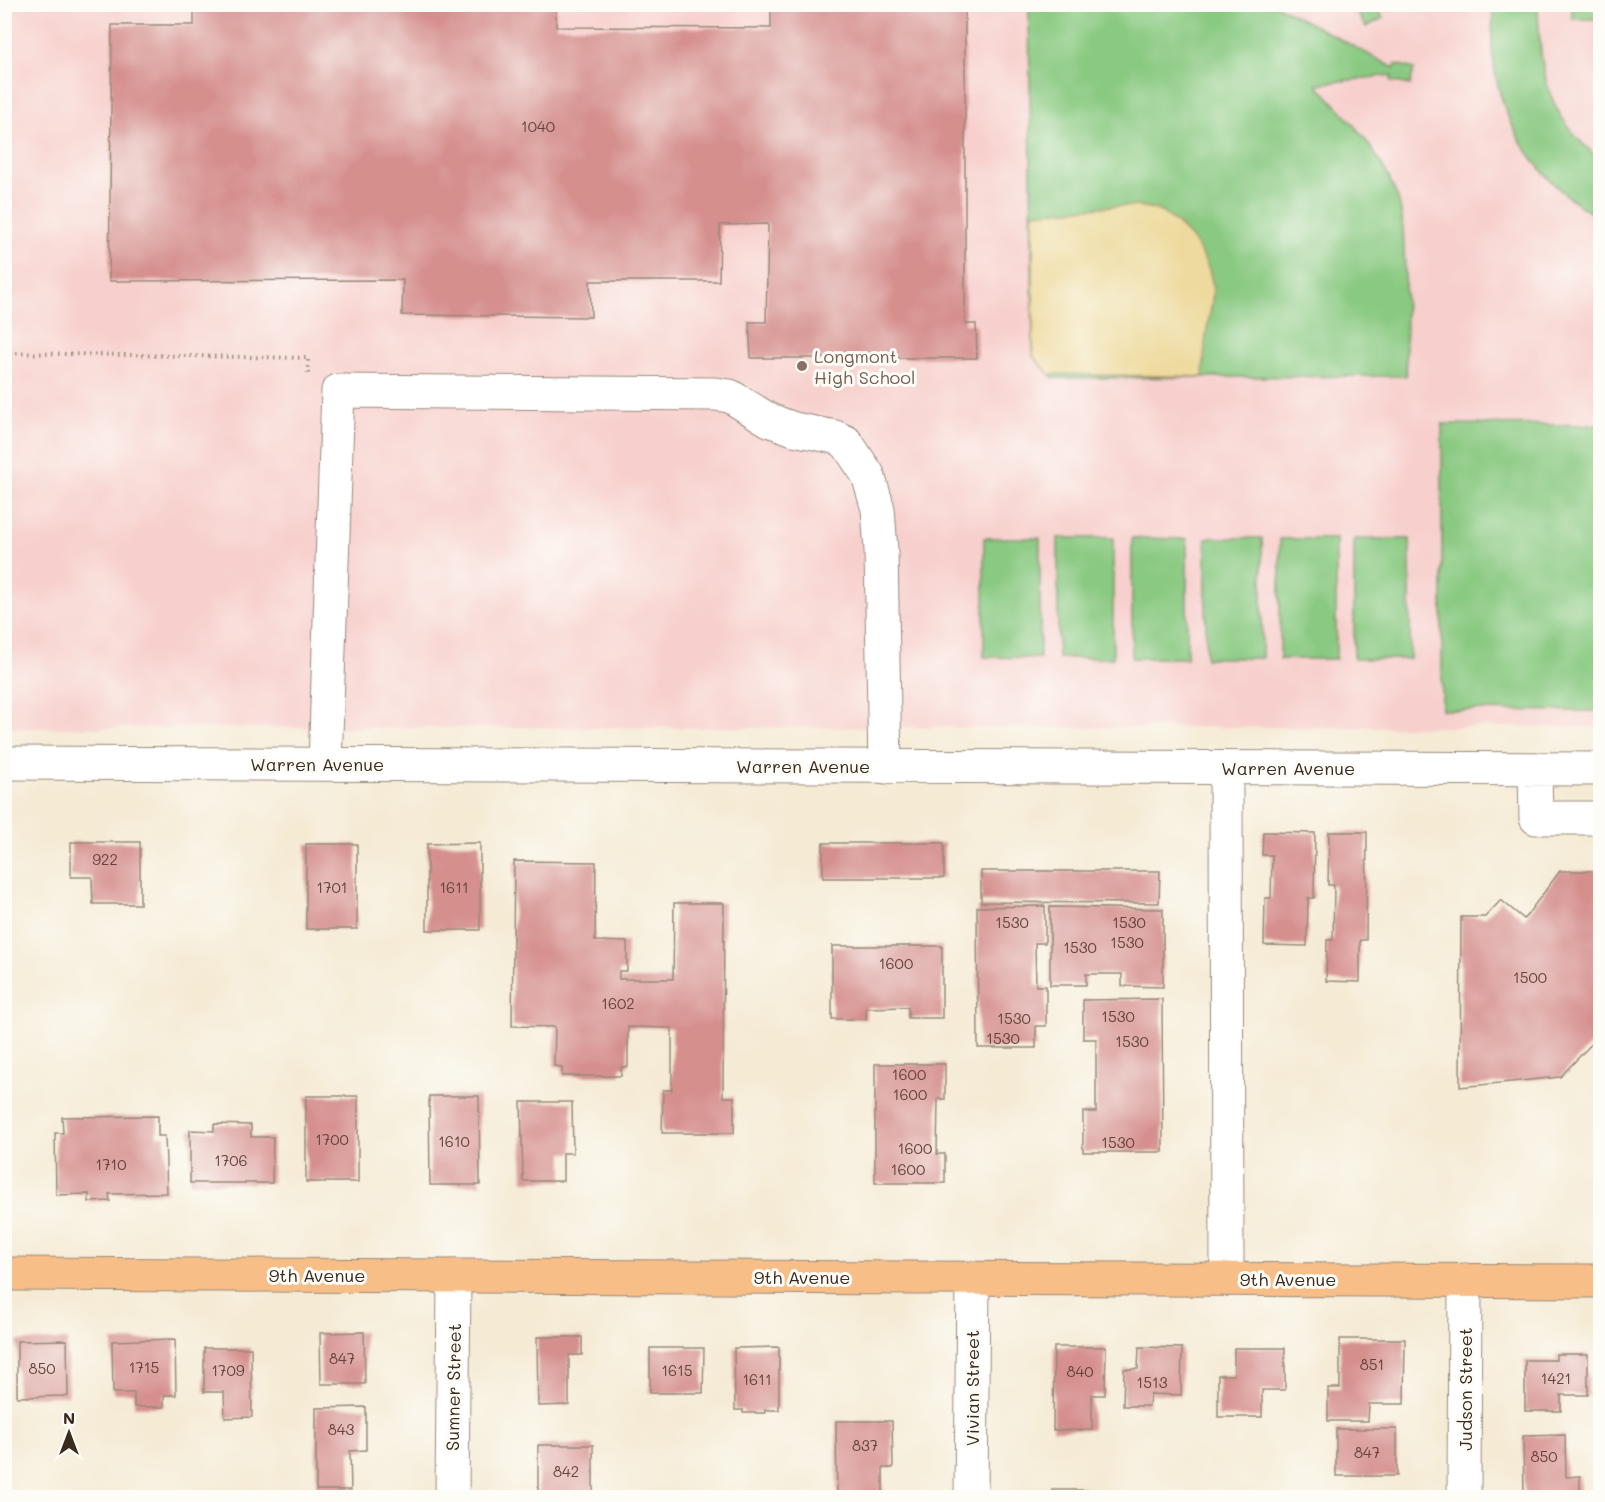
<svg xmlns="http://www.w3.org/2000/svg" width="1605" height="1502" viewBox="0 0 1605 1502" font-family="Mali,sans-serif">
<style>
.built{fill:#f7d0cd}
.green{fill:#89c981;stroke:#627a50;stroke-width:1.5}
.sand{fill:#eeda9e;stroke:#94825e;stroke-width:1.5}
.building{fill:#d5908e}
.lines{fill:none;stroke-linecap:round;stroke-linejoin:round}
.minor-casing{stroke:#988a7a;stroke-width:35}
.major-casing{stroke:#988a7a;stroke-width:35}
.path{stroke:#988a7a;stroke-width:4;stroke-dasharray:1.5 4.5;stroke-linecap:butt}
.minor{stroke:#fff;stroke-width:33}
.major{stroke:#f7be87;stroke-width:33}
.education-dot{fill:#8d6e63;stroke:#fdfcf7;stroke-width:2}
.labels{text-anchor:middle;dominant-baseline:central;stroke-width:6;stroke-linejoin:round;paint-order:stroke}
.number-label{font-size:15px;fill:#62443a}
.education-label{font-size:18px;fill:#785e54;stroke:#fdfcf7;text-anchor:start}
.street-label{font-size:18px;fill:#3b2a1e;stroke:#fdfcf7}
</style>
<rect width="100%" height="100%" fill="#fdfcf7"/>
<filter id="ink" filterUnits="userSpaceOnUse"><feTurbulence type="fractalNoise" baseFrequency=".0167" numOctaves="2"/><feDisplacementMap in="SourceGraphic" scale="12" xChannelSelector="R" yChannelSelector="G"/><feConvolveMatrix kernelMatrix="1 2 1 2 8 2 1 2 1" color-interpolation-filters="sRGB"/></filter>
<filter id="wash" filterUnits="userSpaceOnUse"><feTurbulence type="fractalNoise" baseFrequency=".008" numOctaves="4" result="noise"/><feDisplacementMap in="SourceGraphic" scale="24" xChannelSelector="R" yChannelSelector="G"/><feGaussianBlur stdDeviation="1.35" result="paint"/><feColorMatrix in="noise" values="0 0 0 0 0 0 0 0 0 0 0 0 0 0 0 0 0 1.4 0 .05"/><feComposite in="paint" operator="in"/></filter>
<g filter="url(#wash)">
<rect width="100%" height="100%" fill="#f5ebd5"/>
<path class="built" d="M4,5H1600V727L5,728Z"/>
<path class="green" d="M1102,4L1125,7V4L1276,5L1394,68L1396,64L1414,69L1410,85L1391,81L1392,75L1316,84C1348,116 1380,152 1396,194C1403,211 1403,230 1404,248C1406,291 1406,333 1406,376L1053,378L1033,356L1029,5Z
M1355,5H1376L1383,18L1366,27L1355,10L1358,8Z
M1493,5H1538C1539,69 1546,117 1600,159V218C1540,185 1499,124 1493,55C1491,39 1493,21 1493,5Z
M1572,5H1600V19H1572Z
M1442,424L1600,425V711L1442,710Z
M984,538H1040V658L984,657Z
M1058,538H1113V658H1058Z
M1132,538L1187,539V658H1132Z
M1206,538H1262V658H1206Z
M1280,539H1336V659H1280Z
M1354,539H1410V659H1354Z"/>
<path class="sand" d="M1112,206C1128,206 1147,205 1161,212C1185,225 1207,255 1212,281C1215,300 1208,318 1206,336C1204,350 1204,364 1203,377L1049,374L1033,356V213Z"/>
<g id="blocks">
<path class="building" d="M194,4H556V27L771,28V4H965V324H976L977,358H751L749,322H766L768,224L720,225L719,281H590L591,317L402,315L403,280L109,281L112,25H194Z
M1263,832L1315,833L1314,898H1308L1307,946L1264,945L1265,898H1271L1272,855H1262Z
M1329,832H1367L1366,940H1360V982L1326,981L1327,940H1333L1334,885H1328Z
M71,842H140V904H93L92,877H71Z
M480,843V930H427V844Z
M823,843H944V878H823Z
M306,844H357V929H306Z
M514,861L596,862L595,941L627,942V971H619V979H673L674,903H724L723,1097H734V1133H662L663,1090H672V1028L628,1027V1067H621V1076H562V1067L554,1066L555,1027L512,1026Z
M981,871H1160L1159,903L981,902Z
M1560,871H1600V1035L1560,1077L1460,1087L1461,917H1485L1501,900L1524,919Z
M1045,906V943H1035L1036,986H1046V1026H1036V1048H978L977,907Z
M1050,907L1163,909V987L1122,986V974H1086V985H1050Z
M832,946H942V1018H908V1007L866,1008V1019H832Z
M1162,999L1163,1152H1083V1112H1096V1039H1083V1000Z
M875,1064H945V1099H938L937,1154H945V1183H875Z
M306,1096H358V1182H306Z
M429,1096H479L480,1185H430Z
M521,1102H572L573,1153H563V1181H523Z
M158,1116V1136H165L167,1193L109,1194L110,1201L89,1202V1194L56,1195L55,1133H63L62,1117Z
M214,1124L251,1125V1137H273L272,1183H190V1130L214,1131Z
M364,1332L365,1384H321L320,1333Z
M537,1337H582V1355H569V1405L538,1406Z
M175,1339L176,1395H164V1407H134V1393H113L112,1341Z
M1340,1339H1405L1404,1404H1369L1368,1421H1328V1388H1340Z
M67,1340L68,1396L17,1397V1341Z
M779,1347V1410H765V1413H743V1410H735L734,1348Z
M1054,1347H1106L1105,1395H1092V1430H1053Z
M1139,1347L1182,1348L1181,1395L1150,1394L1149,1406H1123L1124,1369H1138Z
M204,1348H251L252,1417L225,1418L224,1392H204Z
M650,1348H704L703,1393H650Z
M1234,1348H1285V1390H1262V1417H1218V1375H1234Z
M1556,1354H1588V1395H1561V1411H1525V1360H1556Z
M366,1407V1450L350,1451L351,1490H316V1408Z
M836,1421H892L893,1468H883V1498H837Z
M1336,1429H1397V1476H1336Z
M1565,1435L1566,1477L1580,1476V1498H1524L1523,1436Z
M538,1445H593V1498H538Z
M1052,1490H1093V1498H1052Z"/>
</g>
</g>
<g filter="url(#ink)">
<use href="#blocks" fill-opacity="0" stroke="#988a7a" stroke-width="1.5"/>
<g class="lines">
<defs>
<path id="minor" d="M4,763L1600,769
M325,764L338,391L715,394L730,396L769,420L794,429L835,437L846,442L868,475L878,509L881,550L885,767
M1226,768L1227,1279
M1535,769L1536,818H1600
M452,1498L454,1276
M971,1498L973,1278
M1464,1498L1465,1280"/>
<path id="major" d="M4,1274L1600,1281"/>
</defs>
<use href="#minor" class="minor-casing"/>
<use href="#major" class="major-casing"/>
<path class="path" d="M4,353L308,358V375"/>
<use href="#minor" class="minor"/>
<use href="#major" class="major"/>
</g>
</g>
<circle class="education-dot" cx="802" cy="366" r="6"/>
<g class="labels">
<g class="number-label">
<text x="538" y="126">1040</text>
<text x="105" y="859">922</text>
<text x="332" y="887">1701</text>
<text x="454" y="887">1611</text>
<text x="1012" y="922">1530</text>
<text x="1129" y="922">1530</text>
<text x="1127" y="942">1530</text>
<text x="1080" y="947">1530</text>
<text x="896" y="963">1600</text>
<text x="1530" y="977">1500</text>
<text x="618" y="1003">1602</text>
<text x="1118" y="1016">1530</text>
<text x="1014" y="1018">1530</text>
<text x="1003" y="1038">1530</text>
<text x="1132" y="1041">1530</text>
<text x="909" y="1074">1600</text>
<text x="910" y="1094">1600</text>
<text x="332" y="1139">1700</text>
<text x="454" y="1141">1610</text>
<text x="1118" y="1142">1530</text>
<text x="915" y="1148">1600</text>
<text x="231" y="1160">1706</text>
<text x="111" y="1164">1710</text>
<text x="908" y="1169">1600</text>
<text x="342" y="1358">847</text>
<text x="1372" y="1364">851</text>
<text x="144" y="1367">1715</text>
<text x="42" y="1368">850</text>
<text x="228" y="1370">1709</text>
<text x="677" y="1370">1615</text>
<text x="1080" y="1371">840</text>
<text x="1556" y="1378">1421</text>
<text x="757" y="1379">1611</text>
<text x="1152" y="1382">1513</text>
<text x="341" y="1429">843</text>
<text x="865" y="1445">837</text>
<text x="1367" y="1452">847</text>
<text x="1544" y="1456">850</text>
<text x="566" y="1471">842</text>
</g>
<g class="education-label">
<text x="814" y="356">Longmont<tspan x="814" dy="21">High School</tspan></text>
</g>
<g class="street-label">
<text x="317" y="764">Warren Avenue</text>
<text x="803" y="766">Warren Avenue</text>
<text x="1288" y="768">Warren Avenue</text>
<text x="317" y="1275">9th Avenue</text>
<text x="802" y="1277">9th Avenue</text>
<text x="1288" y="1279">9th Avenue</text>
<text transform="translate(453 1387) rotate(-89)">Sumner Street</text>
<text transform="translate(972 1388) rotate(-90)">Vivian Street</text>
<text transform="translate(1465 1389) rotate(-90)">Judson Street</text>
</g>
</g>
<rect width="1605" height="1502" fill="none" stroke="#fdfcf7" stroke-width="24"/>
<g transform="translate(69 1433)" stroke="#fdfcf7" stroke-width="4.5" paint-order="stroke">
<path d="M0-4.5L10 22L0 15L-10 22Z" fill="#3b2a1e"/>
<text y="-9" font-size="16" font-weight="bold" text-anchor="middle" fill="#3b2a1e">N</text>
</g>
</svg>
